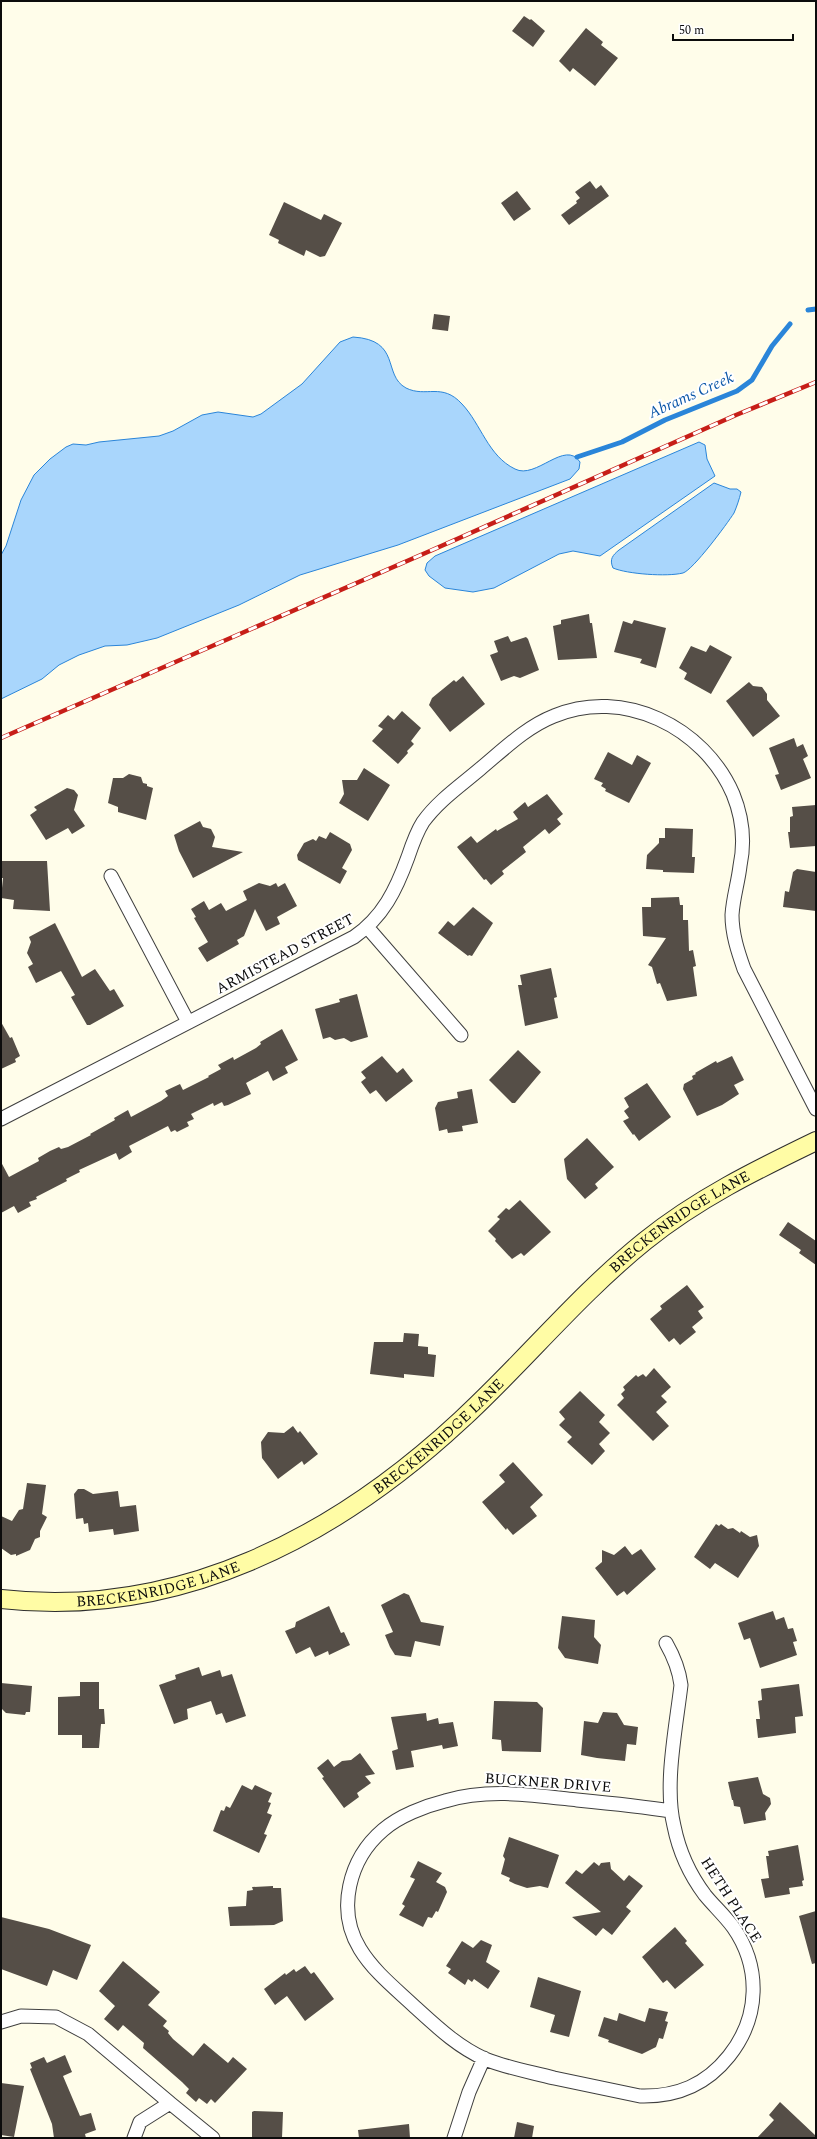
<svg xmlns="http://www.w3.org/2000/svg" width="817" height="2139" viewBox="0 0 817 2139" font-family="Spectral,serif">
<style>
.water{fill:#a9d6fc;stroke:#2a85d9}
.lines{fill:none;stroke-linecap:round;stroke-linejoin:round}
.stream{stroke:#2a85d9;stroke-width:5}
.building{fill:#554e47}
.street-casing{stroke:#3f3f3f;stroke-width:15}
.secondary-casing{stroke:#2e2e2e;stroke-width:20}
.street{stroke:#fff;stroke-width:13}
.secondary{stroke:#fffca5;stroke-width:18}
.rail-casing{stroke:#c71e18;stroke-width:4.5}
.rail{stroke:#fff;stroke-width:3;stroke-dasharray:9;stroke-linecap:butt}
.labels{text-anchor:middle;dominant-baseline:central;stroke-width:4;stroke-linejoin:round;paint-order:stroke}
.street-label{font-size:15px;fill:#0c0c0c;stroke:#fff}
.water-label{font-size:16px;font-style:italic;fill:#0b56a8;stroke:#fff}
</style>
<rect width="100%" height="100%" fill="#fffdea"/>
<path class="water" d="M353,337C402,340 382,375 406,388C426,398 442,382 462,404C481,424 488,456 515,469C536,480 565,439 580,462L579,469L570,479L398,545L300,575L239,605L157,638L127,645L105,646L79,655L59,665L42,679L1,699V555L6,546L21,500L34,475L50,459L66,447L73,444L86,445L99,442L159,436L173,431L202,415L218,412L253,417L261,414L302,384L340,342Z
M699,442L705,445L707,459L715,476L600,556L573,551L559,554L494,588L473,592L445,588L429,576L425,570L427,563L435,556Z
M714,483L730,489H737L741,492C739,500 737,506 734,513C727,524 693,570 683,573C667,577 627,574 613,568C609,559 613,555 619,550Z"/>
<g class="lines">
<path class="stream" d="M808,310L816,309
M577,457L622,442L665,420L737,391L752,380L772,346L790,324"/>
</g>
<path class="building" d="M524,16L530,20L531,19L545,31L533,47L512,31Z
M586,28L603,42L601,45L618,58L595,86L573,68L570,72L559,61Z
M590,181L596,189L601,185L609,196L569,225L561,215L577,203L576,201L580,198L575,192Z
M517,191L531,209L514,221L501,203Z
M284,202L321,220L324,214L342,223L325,256L320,257L306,250L304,256L278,243L279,240L269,235Z
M434,314L450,316L448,331L432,329Z
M589,614L590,623H592L597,658L558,660L553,626L561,624V620Z
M634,620L666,628L656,668L640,663L642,659L614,652L623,621L632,624Z
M508,636L511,642L526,637L528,639L539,670L520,678L514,676L501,681L490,655L498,652L494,641Z
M710,645L732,657L711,694L684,679L687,673L679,668L691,646L706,652Z
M463,676L485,704L450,732L429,705L432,698L454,680L456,682Z
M749,682L753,686L762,687L767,694V700L780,716L753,737L726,701Z
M402,711L421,728L411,741L414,744L407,751L408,753L398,764L372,741L383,729L378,726L388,715L394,720Z
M794,738L797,747L803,744L808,756L803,759L811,778L781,790L775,775L779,774L769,748Z
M608,752L632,765L637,755L651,763L629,803L605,791L606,789L601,786L603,783L594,779Z
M364,768L390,785L368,821L339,803L344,794L342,780H357Z
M129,774L141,777L143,783L147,784V786L153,788L146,820L118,812V807L108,803L113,778H123Z
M67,788L74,790L78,795L74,810L85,826L72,834L68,828L46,840L30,815L37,810L34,807Z
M547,794L563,814L557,819L561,824L549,834L545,829L523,847L526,852L502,871L504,874L491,885L486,879L484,880L457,847L471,836L477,843L496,829L497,831L518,819L513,812L525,802L528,807Z
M816,805V846L790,848L788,832H790V817L793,816L792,807Z
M200,821L203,827L211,829L215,837L212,847L243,852L193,878L179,851L174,835Z
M665,828L693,829L692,857H695L694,873L663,872V870L646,869L647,855L659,843V838H665Z
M330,832L350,844L352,850L342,868L347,871L340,884L298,860L297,855L304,843L313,839L316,841L319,836L326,839Z
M1,861H47L50,911L13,909L14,900L1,898L3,878H1Z
M797,869L816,872V911L783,907L785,891L789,892L793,872Z
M259,883L270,886L276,883L278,887L285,883L297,906L277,917L280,924L266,931L255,909L244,936L237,940L239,944L207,962L198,948L208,942L194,918L196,917L191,909L204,901L209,910L221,903L226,911L247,900L243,891Z
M679,897L680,905H683V920H688L689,951L693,950L696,966L693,967L697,996L667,1001L660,983L657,984L652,967L648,965L666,938L643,936L642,907H651V898Z
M473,907L493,923L472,956L469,955L468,956L438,933L448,921L454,926Z
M55,923L82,977L95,969L110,991L114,989L124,1006L90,1025H87L71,997L75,995L61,971L36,983L28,967L33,964L27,953L31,942L29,937Z
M551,968L557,997L554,998L558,1018L525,1026L518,985H522L520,975Z
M357,994L368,1037L351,1042L344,1038L335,1040L330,1037L323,1039L315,1009L340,1002L339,999Z
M1,1022L10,1038L12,1037L20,1056L15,1059L16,1062L1,1069Z
M282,1029L298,1060L285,1067L288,1073L273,1081L268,1071L246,1083L251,1094L228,1105L224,1106L222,1102L214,1106L213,1103L191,1114L194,1119L187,1122L189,1126L177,1132L175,1130L171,1132L168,1126L129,1146L132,1152L119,1160L116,1153L79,1170L80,1172L66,1179L67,1181L36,1197L37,1199L29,1202L31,1206L18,1213L14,1206L1,1213V1162L9,1177L39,1161L38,1158L50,1151L59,1147L61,1149L68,1147L91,1135L90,1134L115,1120L114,1118L128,1110L131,1117L161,1101L168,1096L165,1091L180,1084L183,1090L209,1077L208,1076L221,1069L218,1065L233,1057L234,1060L256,1048L261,1044L260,1042Z
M518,1050L541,1072L515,1103H512L489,1080Z
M382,1056L397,1073L403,1068L413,1081L386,1102L376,1090L370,1094L361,1082L366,1078L361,1072Z
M732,1056L744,1080L734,1085L739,1094L722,1105L697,1116L683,1089L684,1084L693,1079L692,1076L696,1074L695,1073L716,1061L717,1063Z
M647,1083L671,1117L639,1141L634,1134L633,1135L623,1121L629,1118L624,1111L629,1107L624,1098Z
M472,1089L478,1123L462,1126L463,1131L448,1133L447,1129L439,1131L435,1108L438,1102L458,1098L457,1092Z
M587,1138L614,1167L595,1184L598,1188L585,1199L567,1179L564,1159Z
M520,1200L551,1232L524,1256L521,1253L512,1259L495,1241L496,1239L488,1231L500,1219L497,1217L506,1208L509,1210Z
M788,1222L816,1241V1265L799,1253L801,1250L779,1235Z
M687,1285L704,1307L698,1311L703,1318L692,1327L696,1332L680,1345L674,1338L669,1342L650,1319L662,1309L660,1306Z
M404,1333L419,1334L418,1346L428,1347V1354L436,1355L434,1377L404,1374V1378L370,1374L374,1342H403Z
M654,1368L671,1387L661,1396L667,1402L656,1412L669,1426L653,1441L617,1405L624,1398L621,1394L625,1390L623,1387L636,1375L638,1377L643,1374L646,1377Z
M580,1391L605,1415L599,1422L610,1433L599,1444L605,1451L592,1465L567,1442L572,1437L559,1425L565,1419L559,1412Z
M293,1426L298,1433L300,1431L318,1454L304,1465L302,1461L278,1479L262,1458L261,1442L268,1432L284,1433Z
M513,1462L543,1495L530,1507L537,1516L513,1535L507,1528L506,1530L482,1502L505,1482L499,1475Z
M27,1483L46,1485L42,1514L47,1517L40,1531V1537L35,1539L30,1550L16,1556V1554L11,1555L1,1548V1516L12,1521L19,1510L23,1509Z
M78,1489H84L93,1494L118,1491L120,1507L136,1505L139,1531L114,1535L113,1529L89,1532L88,1523L84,1524L83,1518L76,1519L74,1494Z
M716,1524L719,1526L721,1524L728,1529L733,1528L740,1533L741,1531L750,1537L757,1535L759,1546L738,1578L715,1563L710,1569L694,1557Z
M625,1546L632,1555L641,1549L656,1569L627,1595L624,1591L617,1596L595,1568L602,1562V1550L614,1555Z
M404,1593L409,1595L421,1622L444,1626L440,1646L415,1641L411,1657L395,1655L390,1647L385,1635L393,1632L381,1605Z
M329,1606L341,1633L344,1632L350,1645L329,1655L328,1651L315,1657L310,1647L296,1654L285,1631L295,1627L296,1622Z
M773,1611L776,1620L784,1617L788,1629L793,1628L797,1641L793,1642L797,1655L760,1668L750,1638L744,1640L738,1623Z
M562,1616L595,1620L594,1637L601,1645L598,1664L565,1658L558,1648Z
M199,1667L202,1676L220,1670L222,1677L232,1674L246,1716L226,1723L222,1713L216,1715L211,1701L187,1709L188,1719L174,1724L159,1685L176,1679L175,1675Z
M80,1682H99V1709H104L105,1724H101L99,1748H82V1735H58V1697L80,1696Z
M1,1683L32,1686L30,1712H26L25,1715L6,1713L1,1708Z
M799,1684L803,1716L795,1717L796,1733L758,1738L756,1719H760L758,1701L762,1700L761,1689Z
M494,1701L537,1702L543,1708L541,1752L502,1751L501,1740L492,1739Z
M603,1712L617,1713L624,1725L638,1727L636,1745L627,1744L625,1761L597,1758L581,1755L584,1721L598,1723Z
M426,1713L427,1721L438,1718L439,1724L453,1722L458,1746L443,1749L442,1745L411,1751L414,1767L396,1770L392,1751L398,1749L391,1717Z
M360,1753L375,1774L365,1776L371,1783L357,1793L359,1797L344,1808L322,1778L324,1777L317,1768L328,1759L334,1767L342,1761L351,1760Z
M758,1777L763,1794L770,1798L771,1804L765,1813L766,1820L744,1824L740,1807L734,1806L733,1800H732L728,1782Z
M242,1785L252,1790L255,1785L272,1793L268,1802L271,1803L267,1813L272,1815L264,1834L267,1835L259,1853L213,1831L221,1810L224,1811L226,1806L230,1808Z
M509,1837L559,1855L548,1888L540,1886L527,1888L515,1884L509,1881L510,1878L501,1874L505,1859L503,1856Z
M798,1845L804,1880L802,1881L803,1886L789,1888L790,1894L765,1898L761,1879L769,1878L766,1856H769L768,1851Z
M418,1861L442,1873L436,1882L445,1887L447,1892L438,1912L436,1911L432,1918L428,1917L423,1927L399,1915L405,1906L402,1904L415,1879L410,1877Z
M594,1862L599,1866L601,1863L610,1862L611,1869L624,1881L629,1875L643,1886L626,1907L631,1911L612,1935L603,1928L596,1936L572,1917L601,1912L565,1883L576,1870L582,1874Z
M273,1886V1888H281L283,1921L274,1925L230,1926L228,1907L246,1906L247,1891L253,1890L252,1887Z
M816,1911V1963L812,1964L799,1916Z
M1,1917L49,1929L91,1945L77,1980L53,1970L47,1986L1,1969Z
M675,1927L687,1941L685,1943L704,1965L675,1989L667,1980L663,1983L642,1957Z
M481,1940L492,1945L486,1962L500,1971L488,1989L474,1979L472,1982L468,1979L465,1985L448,1973L451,1969L446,1966L462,1941L473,1948Z
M123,1961L160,1992L148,2005L167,2021L163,2026L169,2031L168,2033L173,2039L193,2056L204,2043L228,2063L233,2057L247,2069L215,2103L211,2099L207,2104L199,2098L196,2102L186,2093L189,2089L182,2082L143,2048L144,2043L123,2025L118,2031L104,2019L115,2006L99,1991Z
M305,1966L311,1974L314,1972L334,1999L305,2021L287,1996L275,2005L264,1989L285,1973L286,1975L294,1969L296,1972Z
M538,1977L581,1991L569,2037L550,2032L555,2015L530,2007Z
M649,2008L668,2012L665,2021L668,2022L663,2039L659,2038L656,2047L642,2054L608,2042L609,2040L598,2036L604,2017L617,2021L619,2013L645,2022Z
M65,2055L72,2072L63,2076L80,2116L91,2113L96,2130L85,2134L86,2138H54L52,2124L30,2069L32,2068L30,2063L44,2057L47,2063Z
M1,2083L24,2086L14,2137L1,2135Z
M780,2102L816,2136V2138H757L774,2120L769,2115Z
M254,2111L283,2112L282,2138H252V2112Z
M517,2122L534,2126L532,2138H514Z
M409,2124L410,2138H359L358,2130Z"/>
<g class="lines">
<defs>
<path id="street" d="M111,876L188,1022
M368,928L461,1035
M1,1119L354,937C383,917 396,890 408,857C412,845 416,833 423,822C438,801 460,786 480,769C503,750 526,727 554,716C623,687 704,727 733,794C742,816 745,842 740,866C738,883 733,898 732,915C732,934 738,952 744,969L816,1109
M666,1643C674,1657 679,1669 681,1685C676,1728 664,1785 674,1826C679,1851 690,1875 705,1895C714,1906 724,1915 733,1927C761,1967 760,2017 729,2056C706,2085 677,2097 640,2096C611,2090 583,2084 554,2078C531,2072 507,2068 485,2059C458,2047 437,2027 415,2007C396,1989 374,1972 360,1949C336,1910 349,1859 383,1830C399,1816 425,1806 445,1801C488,1788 533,1795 577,1800C608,1803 639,1806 671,1811
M1,2022L21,2016L56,2017L88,2034L170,2103
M134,2138L140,2122L170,2103L213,2138
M454,2138L469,2092L484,2058"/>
<g id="secondary">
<path id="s1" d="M1,1599C178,1619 334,1538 461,1420C524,1362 578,1295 645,1241C697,1199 756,1170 816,1141"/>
</g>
</defs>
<use href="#street" class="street-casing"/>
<use href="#secondary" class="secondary-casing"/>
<use href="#street" class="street"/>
<use href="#secondary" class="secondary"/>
<defs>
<path id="rail" d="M1,738L430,551L736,415L816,382"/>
</defs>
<use href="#rail" class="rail-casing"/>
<use href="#rail" class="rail"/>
</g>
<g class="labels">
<g class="street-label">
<text transform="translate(285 954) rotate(-28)">ARMISTEAD STREET</text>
<text stroke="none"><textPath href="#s1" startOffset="806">BRECKENRIDGE LANE</textPath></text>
<text stroke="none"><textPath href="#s1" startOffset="482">BRECKENRIDGE LANE</textPath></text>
<text stroke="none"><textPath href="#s1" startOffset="159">BRECKENRIDGE LANE</textPath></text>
<text transform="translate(548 1783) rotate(4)">BUCKNER DRIVE</text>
<text transform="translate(731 1900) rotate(57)">HETH PLACE</text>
</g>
<g class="water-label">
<text transform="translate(691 395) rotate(-24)">Abrams Creek</text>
</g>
</g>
<rect width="817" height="2139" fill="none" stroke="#0c0c0c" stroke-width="4"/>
<path d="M673 34v6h120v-6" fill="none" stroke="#0c0c0c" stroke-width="2"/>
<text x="679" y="34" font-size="12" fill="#0c0c0c" stroke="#ffffff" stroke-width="3" paint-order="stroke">50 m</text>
</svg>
